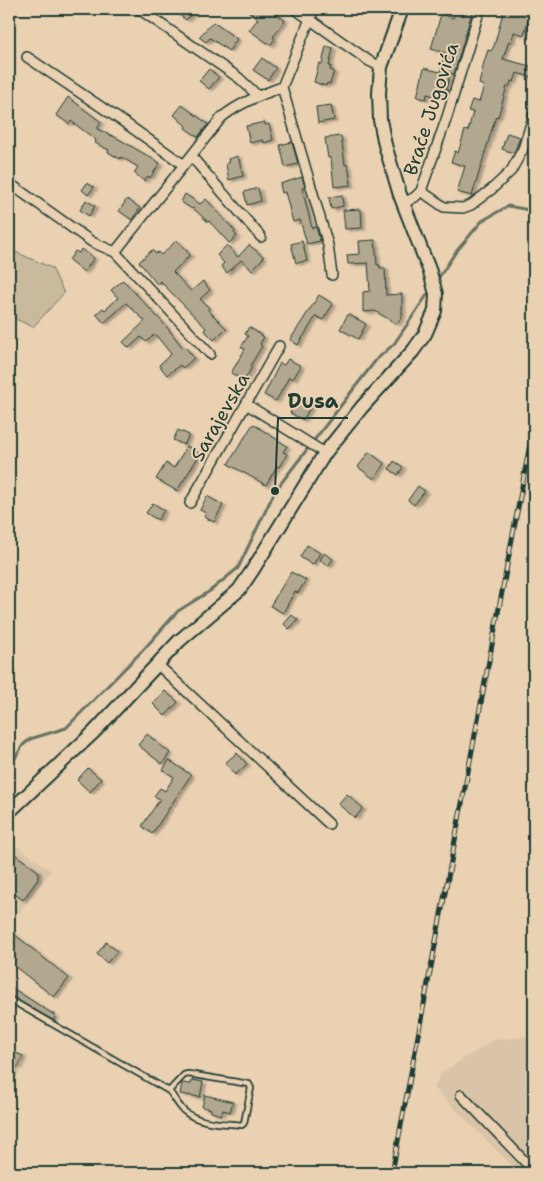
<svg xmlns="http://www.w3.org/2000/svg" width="543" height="1182" viewBox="0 0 543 1182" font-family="'Shantell Sans',sans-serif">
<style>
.built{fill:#d9c4a8}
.green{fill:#c9b99d;stroke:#747b68}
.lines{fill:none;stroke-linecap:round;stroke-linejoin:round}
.stream{stroke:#687362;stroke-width:3}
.building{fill:#b2a78f;stroke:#1f3d34;filter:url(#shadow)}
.lane-casing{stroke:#1f3d34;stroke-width:8}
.street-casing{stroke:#1f3d34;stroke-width:12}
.secondary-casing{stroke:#1f3d34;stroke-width:16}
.lane{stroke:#ead1b2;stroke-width:4.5}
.street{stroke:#ead1b2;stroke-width:9}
.secondary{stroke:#ead1b2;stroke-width:12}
.rail-casing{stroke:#1f3d34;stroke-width:5}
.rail{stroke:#ead1b2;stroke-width:3;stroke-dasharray:9;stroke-linecap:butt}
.labels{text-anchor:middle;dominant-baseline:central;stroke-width:4;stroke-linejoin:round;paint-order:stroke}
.street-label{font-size:19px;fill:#1f3d34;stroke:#ead1b2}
.leader{fill:none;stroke:#1f3d34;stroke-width:2}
.callout-dot{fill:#1f3d34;stroke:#ead1b2;stroke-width:2}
.callout-label{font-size:20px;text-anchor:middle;font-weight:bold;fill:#1f3d34;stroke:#ead1b2;stroke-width:4;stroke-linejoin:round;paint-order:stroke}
</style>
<defs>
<filter id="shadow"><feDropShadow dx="3.5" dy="2" stdDeviation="1" flood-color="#0004"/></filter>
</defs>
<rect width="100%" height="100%" fill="#ead1b2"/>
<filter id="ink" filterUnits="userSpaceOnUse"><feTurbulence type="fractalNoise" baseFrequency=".02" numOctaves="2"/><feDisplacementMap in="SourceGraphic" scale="10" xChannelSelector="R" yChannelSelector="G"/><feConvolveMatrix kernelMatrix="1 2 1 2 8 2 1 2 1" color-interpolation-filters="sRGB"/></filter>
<g filter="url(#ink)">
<path class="built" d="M9,840L51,871L9,925Z
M534,1036V1173H519L434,1088L441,1073L494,1040Z"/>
<path class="green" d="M9,249L52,268L64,293L33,327L9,316Z"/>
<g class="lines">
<path class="stream" d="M436,282L455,253L482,221L508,206L534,211
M9,768L23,745L30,739L66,728L144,649L178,611L210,591L238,568L275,491L376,360L394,344L431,289"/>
</g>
<path class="building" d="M172,9H196L186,20Z
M245,9H269L285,20L273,37L275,39L270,45L249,30L258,19Z
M462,9L472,12L454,74L450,73L446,90H448L446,99L427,94L426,99L417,97L424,68L440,72L445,53L431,49L441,14L453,18L456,10L461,12Z
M504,9H534L532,18L529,17L524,35L514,32L511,42L509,41L503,59L534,67V78L517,73L514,82L511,81L509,87L507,86L498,117L496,116L472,196L457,192L465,166L451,162L455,151L458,153L465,130L468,131L473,112L468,111L472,100L479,102L484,86L479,84L484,62L488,50L491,51L494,46Z
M213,22L237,39L229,51L210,38L206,42L199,37Z
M326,46L333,48L329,66H331L330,70L334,71L330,84L327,83L326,86L314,82L319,63L322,64Z
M262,58L276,68L268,80L253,70Z
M209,69L219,77L209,89L199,81Z
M68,97L101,122L97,129L117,138L160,163L150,178L148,176L144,181L134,173L138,167L121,157L120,159L108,152L109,150L95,143L96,140L71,121L69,124L56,115Z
M182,105L208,124L198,137L185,128L186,126L174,115Z
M331,105L334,120L318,123L316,107Z
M265,122V125L269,124L273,140L264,143L263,140L250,143L246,126Z
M507,133L520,137L514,153L502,149Z
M341,136L345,165H348L351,185L334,187L331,158H328L325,138Z
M292,142L298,164L285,167L280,145Z
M238,156L243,176L229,180L226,164L229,163L228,159Z
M302,177L305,187L302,188L312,228L316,227L320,241L307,244L300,220L293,222L285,192L282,193L280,184Z
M87,183L94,187L88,195L82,190Z
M258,188L261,201L247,205L244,192Z
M185,194L200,204L206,199L235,231L234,233L237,236L229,243L209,221L208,222L193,208L192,209L181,202Z
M342,195L343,206L331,209L329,197Z
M127,199L140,208L132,220L119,211Z
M86,200L95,206L89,216L80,210Z
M361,209L362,228L345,229L343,210Z
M177,240L190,255L173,272L191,291L203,281L210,290L200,299L209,308L208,310L226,328L214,340L204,330L206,328L160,281L157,284L139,262L152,250L156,254L158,252L161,255Z
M375,240L377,265H380V268H385L386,295L402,294V316L397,324L375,311L363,312V292L370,291L368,263L348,264L347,255L360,254L359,241Z
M302,241L307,261L296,263L291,244Z
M227,245L238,257L249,245L264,257L252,270L241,260L227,273L221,266L224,263L217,255Z
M81,249L94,258L84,272L69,260L75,251L79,253Z
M123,280L166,326L183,348L185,347L194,358L183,368L180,365L167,375L159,365L171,354L155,334L146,342L141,337L129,348L123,342L145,321L126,303L104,323L96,314L103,308L105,310L118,298L111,290Z
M319,295L333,304L323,320L316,316L298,345L290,340Z
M348,314L366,324L358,339L340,329Z
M249,327L264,337L260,344L262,346L250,366L252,367L244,381L231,373L245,349L241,347L248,336L245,334Z
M288,359L301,366L293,379L289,377L276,401L264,395L280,363L284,365Z
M300,397L312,404L303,420L290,413Z
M253,424L287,446L283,452L287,454L279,467L277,466L266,485L228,464Z
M178,430L189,435L184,445L173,440Z
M187,446L200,454L177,491L156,479L166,463L174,468Z
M369,452L385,464L374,479L358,467Z
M394,461L403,467L398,475L389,469Z
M418,486L425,491L414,505L408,500Z
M207,496L223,505L214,522L204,517L206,513L200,510Z
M153,503L164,510L158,520L146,513Z
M307,545L320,553L313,565L300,557Z
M324,553L333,559L328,566L320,560Z
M291,572L306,580L298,593L295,591L283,613L270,606Z
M292,615L298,620L289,629L284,624Z
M165,691L178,702L165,716L153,704Z
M147,734L170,753L162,764L138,745Z
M237,753L247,764L235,775L225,763Z
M169,760L191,775L152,834L142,826L160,799L154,796L160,788L165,791L174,777L163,770Z
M88,768L101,779L90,792L77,780Z
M347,794L363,808L355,818L338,804Z
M9,850L38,871V879L23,900L9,890Z
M9,930L69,978L54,997L9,962Z
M106,942L117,951L107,963L97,954Z
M9,986L56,1016L53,1020L9,995Z
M9,1050L23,1056L18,1067L16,1066L9,1079Z
M192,1080L203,1082L200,1097L180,1094L182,1083L191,1084Z
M205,1095L233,1102L230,1112L223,1110L221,1115L211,1112V1109L202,1107Z"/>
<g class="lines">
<defs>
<path id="lane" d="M9,999L169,1091C174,1097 178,1105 184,1111C199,1124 223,1123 242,1125L244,1123L251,1088L249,1084L188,1074L184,1075L169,1091"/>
<path id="street" d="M139,9L239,78L258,96
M295,9L369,61L381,67
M27,57L128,125L184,165
M282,87L328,245L332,275
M191,156L261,237
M9,183L92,242L115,252L210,354
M421,191L444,207L463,208L471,205L492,189L511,171L523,149L534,114
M404,203L415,197L421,191L447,117L480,9
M115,252L222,117C240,103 260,95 282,87L314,9
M246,404L325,453
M190,503L279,346
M157,664L329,824
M461,1095L534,1171"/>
<path id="secondary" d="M9,812L94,732L179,641L239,590L252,571L325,453L362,407L413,351L425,334L435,311L436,294L430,272L400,195L385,145L380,120L379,93L381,67L402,9"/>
</defs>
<use href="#lane" class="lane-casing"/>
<use href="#street" class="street-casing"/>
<use href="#secondary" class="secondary-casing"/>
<use href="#lane" class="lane"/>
<use href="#street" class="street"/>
<use href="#secondary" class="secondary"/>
<defs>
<path id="rail" d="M392,1173L534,423"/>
</defs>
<use href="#rail" class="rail-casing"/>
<use href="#rail" class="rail"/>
</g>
</g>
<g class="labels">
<g class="street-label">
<text transform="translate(431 109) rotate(-72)">Braće Jugovića</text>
<text transform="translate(220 417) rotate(-60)">Sarajevska</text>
</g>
</g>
<path class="leader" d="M275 491L278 418H348"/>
<circle class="callout-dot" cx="275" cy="491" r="5"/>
<g class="callout-label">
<text x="313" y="408">Dusa</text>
</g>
<rect width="543" height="1182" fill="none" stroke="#ead1b2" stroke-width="30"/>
<rect x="15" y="15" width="513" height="1152" fill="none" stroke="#1f3d34" stroke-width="2" filter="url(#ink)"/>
</svg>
